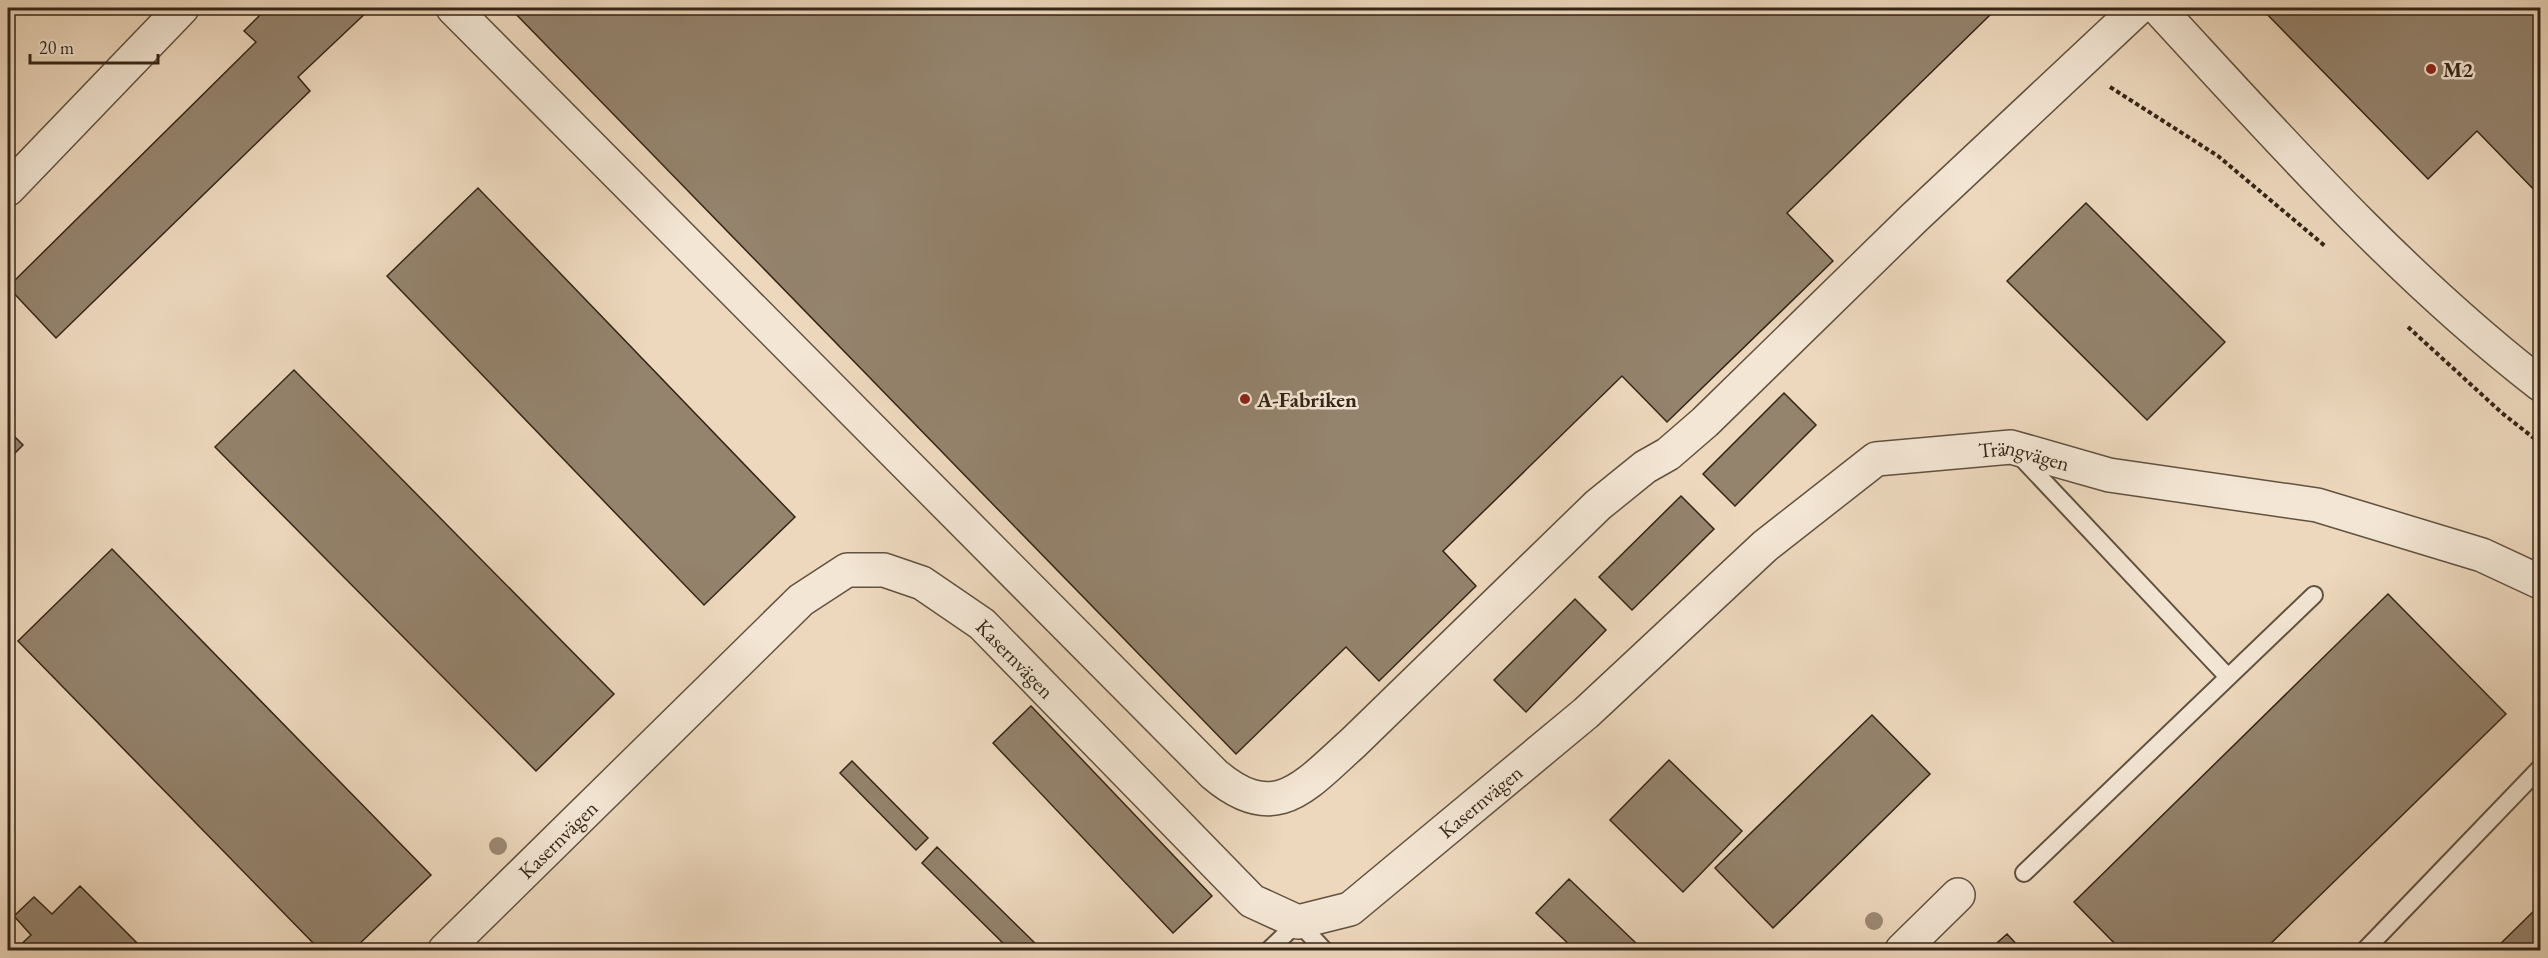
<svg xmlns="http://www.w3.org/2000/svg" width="2548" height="958" viewBox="0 0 2548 958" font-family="'EB Garamond',serif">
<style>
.building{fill:#94836d;stroke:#342617;stroke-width:1.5}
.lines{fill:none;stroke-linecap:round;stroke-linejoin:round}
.service-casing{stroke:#625240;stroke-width:20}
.minor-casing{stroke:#625240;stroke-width:36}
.path{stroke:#342617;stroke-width:4;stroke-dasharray:4.5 3;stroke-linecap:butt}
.service{stroke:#f3e6d4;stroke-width:16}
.minor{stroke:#f3e6d4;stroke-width:33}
.tree{fill:#9c8a75}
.poi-dot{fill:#8f2418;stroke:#f3e6d4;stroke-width:2}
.labels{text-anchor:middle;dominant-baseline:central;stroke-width:5;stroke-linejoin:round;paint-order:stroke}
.poi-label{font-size:21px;font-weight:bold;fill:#342617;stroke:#f3e6d4;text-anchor:start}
.street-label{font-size:21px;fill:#342617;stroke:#f3e6d4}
</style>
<rect width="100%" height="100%" fill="#edd8bd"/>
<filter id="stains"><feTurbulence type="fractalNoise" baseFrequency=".00333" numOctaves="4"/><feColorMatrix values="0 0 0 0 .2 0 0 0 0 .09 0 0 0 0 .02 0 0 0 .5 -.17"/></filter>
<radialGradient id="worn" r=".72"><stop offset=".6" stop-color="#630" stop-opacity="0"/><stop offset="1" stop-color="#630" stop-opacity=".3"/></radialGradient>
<path class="building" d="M267,8H371L298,77L310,91L56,338L8,287L256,42L244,31Z
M510,8H1982L1990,15L1787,213L1833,261L1667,422L1622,376L1443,551L1476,586L1379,681L1346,647L1236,754Z
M2261,8H2540V196L2477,131L2428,179Z
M478,188L795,517L704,605L387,276Z
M2086,203L2225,342L2147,420L2007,281Z
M294,370L614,694L536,771L215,447Z
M1784,393L1816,425L1735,506L1703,474Z
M8,430L23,445L8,460Z
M1681,496L1714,529L1632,610L1599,577Z
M112,549L431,875L353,950H320L18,641Z
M2388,594L2506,714L2264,950H2121L2074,902Z
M1575,599L1606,630L1526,712L1494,680Z
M1031,706L1212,896L1173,933L993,743Z
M1872,715L1930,774L1773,928L1715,868Z
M1669,760L1742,831L1683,892L1610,820Z
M852,761L928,838L916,850L840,773Z
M937,847L1042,950H1010L922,863Z
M1569,879L1638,945L1633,950H1575L1536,913Z
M80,886L144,950H15L31,935L14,916L34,897L52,914Z
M2540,905V950H2494Z
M2007,934L2022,950H1989Z"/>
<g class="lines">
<defs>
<path id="service" d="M2018,454L2228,677
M2024,873L2314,595
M1269,950L1298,922L1324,950
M2365,950L2540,768"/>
<g id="minor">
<path d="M453,8L1214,774C1275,826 1304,787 1353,743L1598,505L1645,467L1668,454L1705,422L1914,218L2138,8"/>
<path d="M2158,8C2279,139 2398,274 2540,384"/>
<path d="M8,189L182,8"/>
<path id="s1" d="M445,950L801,600L847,570H884L922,583L982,624L1252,901L1298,922L1350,909L1586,713L1765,546L1876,459L2011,447L2109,475L2317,505L2482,555L2540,582"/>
<path d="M1902,950L1958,895"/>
</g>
</defs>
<use href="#service" class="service-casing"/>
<use href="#minor" class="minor-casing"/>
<path class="path" d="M2110,87L2218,156L2325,246
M2408,327L2502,413L2540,443"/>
<use href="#service" class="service"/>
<use href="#minor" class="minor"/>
</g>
<g class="tree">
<circle cx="498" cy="846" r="9"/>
<circle cx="1874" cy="921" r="9"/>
</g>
<g class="poi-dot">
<circle cx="2431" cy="69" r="6"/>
<circle cx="1245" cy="399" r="6"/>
</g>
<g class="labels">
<g class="poi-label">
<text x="2443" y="69">M2</text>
<text x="1257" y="399">A-Fabriken</text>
</g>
<g class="street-label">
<text stroke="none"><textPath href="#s1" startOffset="2037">Trängvägen</textPath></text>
<text stroke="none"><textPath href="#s1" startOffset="752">Kasernvägen</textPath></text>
<text stroke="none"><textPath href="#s1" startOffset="1364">Kasernvägen</textPath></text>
<text stroke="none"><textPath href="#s1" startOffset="158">Kasernvägen</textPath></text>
</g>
</g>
<rect width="2548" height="958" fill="none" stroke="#edd8bd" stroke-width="30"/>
<rect x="9" y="9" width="2530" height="940" fill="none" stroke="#342617" stroke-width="3"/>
<rect x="15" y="15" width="2518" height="928" fill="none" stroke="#342617" stroke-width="1.5"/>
<path d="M30 54v9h128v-9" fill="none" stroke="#342617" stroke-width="3"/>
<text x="39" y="54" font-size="18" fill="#342617" stroke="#f3e6d4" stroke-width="4.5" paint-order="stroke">20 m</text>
<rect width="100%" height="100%" filter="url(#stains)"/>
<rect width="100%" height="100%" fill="url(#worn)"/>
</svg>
